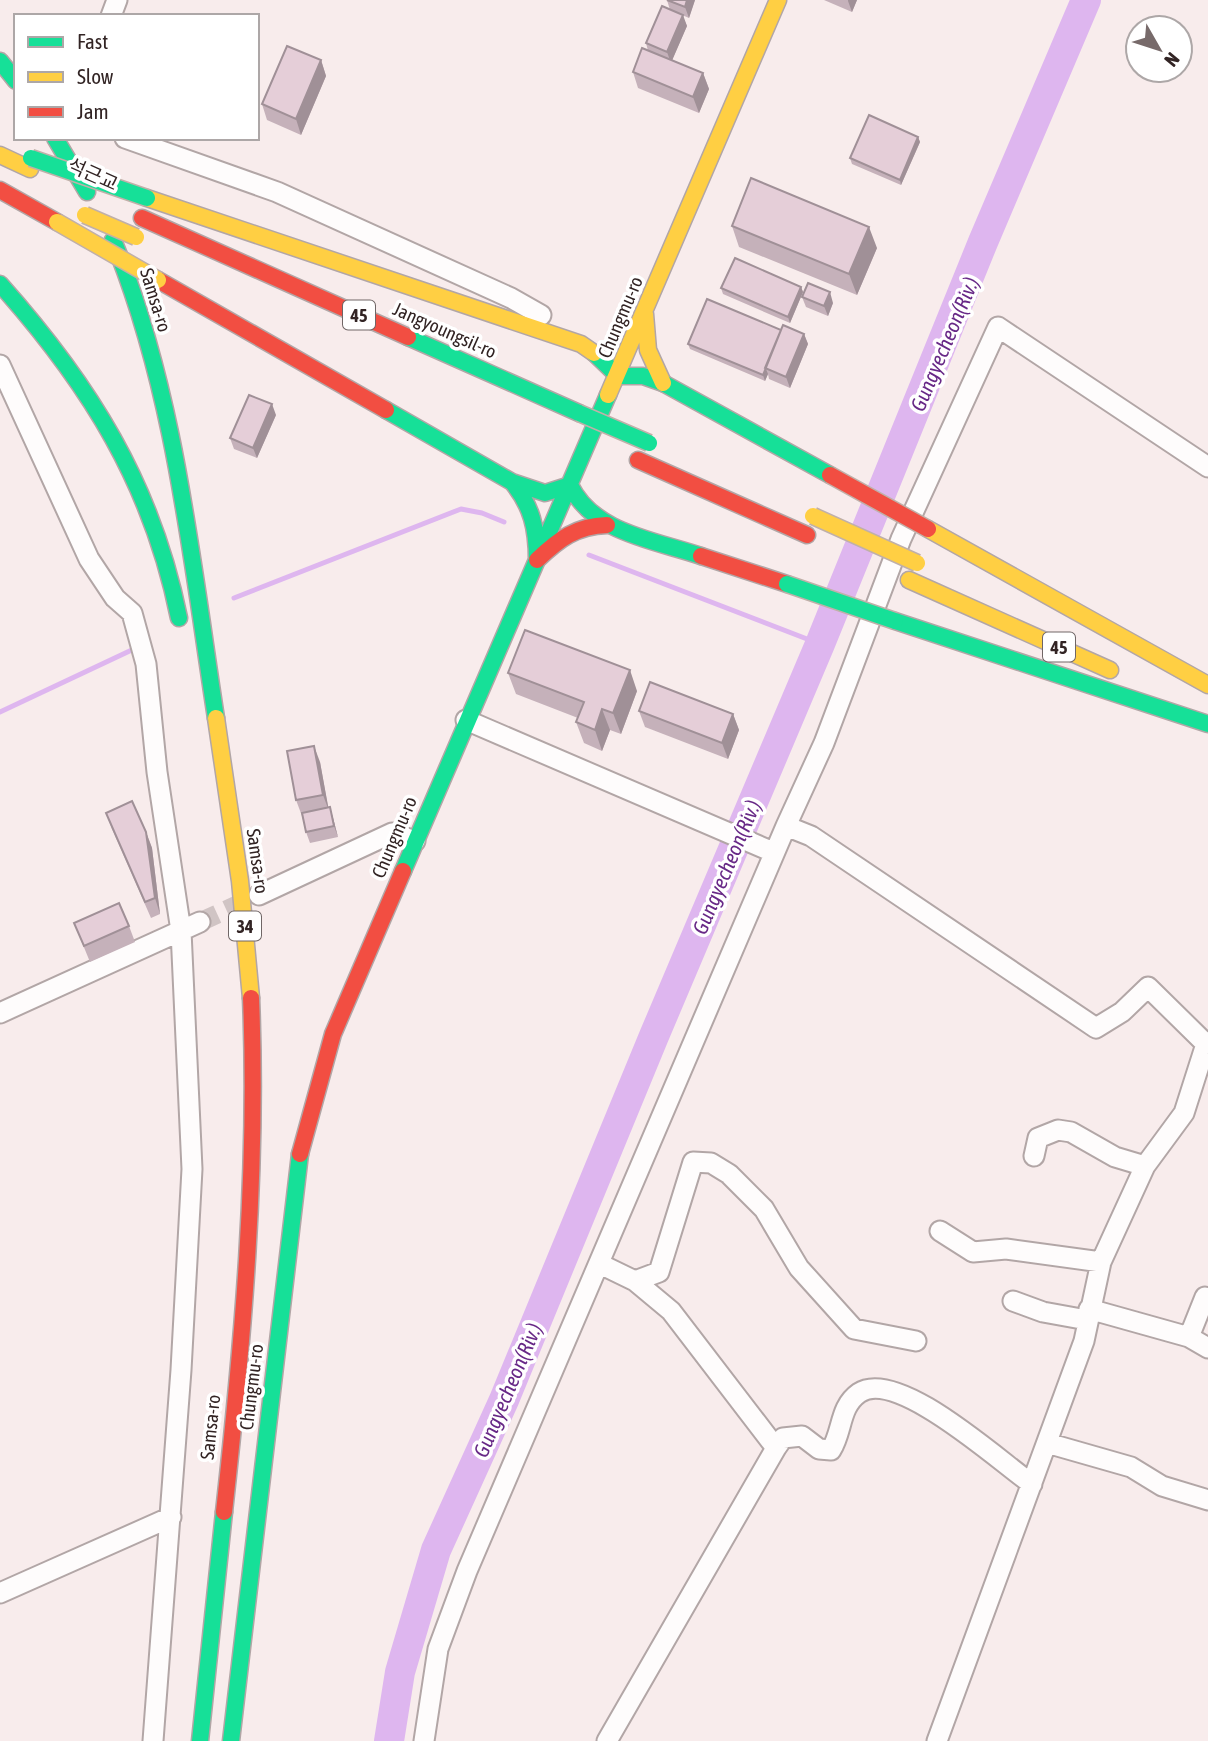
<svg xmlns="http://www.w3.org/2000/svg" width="1208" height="1741" viewBox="0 0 1208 1741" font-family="'Asap Condensed','Noto Sans KR',sans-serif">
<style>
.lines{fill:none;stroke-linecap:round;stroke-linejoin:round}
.stream{stroke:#deb6ef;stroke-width:5}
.river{stroke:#deb6ef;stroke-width:30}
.street-tunnel{stroke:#d0c4c4;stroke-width:19;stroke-dasharray:19 10;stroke-linecap:butt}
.street-casing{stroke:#b2a6a6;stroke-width:23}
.fast-casing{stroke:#b2a6a6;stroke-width:19}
.slow-casing{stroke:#b2a6a6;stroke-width:19}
.jam-casing{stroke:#b2a6a6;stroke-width:19}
.street{stroke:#fefcfc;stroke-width:19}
.fast{stroke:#16e098;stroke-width:16}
.slow{stroke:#ffcf43;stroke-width:16}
.jam{stroke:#f24e42;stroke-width:16}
.fast-bridge-casing{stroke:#c0b0a9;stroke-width:19;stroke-linecap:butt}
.slow-bridge-casing{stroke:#c0b0a9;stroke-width:19;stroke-linecap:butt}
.jam-bridge-casing{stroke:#c0b0a9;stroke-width:19;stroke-linecap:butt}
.fast-bridge{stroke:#16e098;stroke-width:16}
.slow-bridge{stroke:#ffcf43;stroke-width:16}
.jam-bridge{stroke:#f24e42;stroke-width:16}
.wall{fill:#c5b1ba}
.shaded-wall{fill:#a09097}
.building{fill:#e5ced8;stroke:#a09097;stroke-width:2}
.labels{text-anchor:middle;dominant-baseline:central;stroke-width:7;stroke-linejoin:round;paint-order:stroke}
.shield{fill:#fff;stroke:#706666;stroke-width:2}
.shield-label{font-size:18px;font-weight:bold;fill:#322424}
.street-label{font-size:19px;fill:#322424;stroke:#fff}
.water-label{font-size:21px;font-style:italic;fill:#682987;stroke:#fff}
</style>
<rect width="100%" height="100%" fill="#f8ecec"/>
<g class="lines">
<path class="stream" d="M589,555L820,644
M234,598L461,509L482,513L504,522
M0,712L136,648"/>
<path class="river" d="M389,1741L400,1672L436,1550L504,1400L654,1036L820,644L983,242L1086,0"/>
<path class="street-tunnel" d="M200,922L248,900"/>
<defs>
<path id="street" d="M111,16L117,0
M125,138L277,192L511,298L541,315
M0,365L89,559L115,598L132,613L146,664L157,772L181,931L192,1169L181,1370L153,1741
M466,720L773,852
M786,826L824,743L901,539L998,327L1208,467
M259,895L392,833L415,841
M0,1013L200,922
M1034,1156L1038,1138L1058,1130L1071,1132L1115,1157L1145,1166
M940,1231L973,1252L1006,1249L1101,1262
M600,1264L635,1281L671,1311L776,1448L607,1741
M635,1281L659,1272L693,1162L711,1163L729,1174L764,1209L799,1268L854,1329L916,1341
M1013,1301L1043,1312L1087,1320
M1089,1309L1189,1337L1208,1348
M1189,1337L1205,1297
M1047,1443L1131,1467L1162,1486L1208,1500
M776,1448L783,1438L802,1436L819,1449L831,1450C843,1431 839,1407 859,1393C897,1367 1000,1462 1032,1484
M0,1593L171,1517
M424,1741L438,1649L467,1571L786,826L811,836L1096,1028L1122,1012L1148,987L1206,1044L1208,1042
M937,1741L1084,1341L1101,1262L1145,1166L1184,1113L1206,1044"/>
<path id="fast" d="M0,61L16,81
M55,138L87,192
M113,240C175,391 191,557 216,718
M0,284C90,385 152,484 179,618
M408,337L579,413
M594,353L618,376H643L663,383L830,475
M386,410L512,482L545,493L570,485C593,533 654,540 701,556
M512,482C532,506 537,529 537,560
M895,621L1208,724
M403,871L608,395
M200,1741L224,1512
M231,1741L300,1154"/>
<path id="slow" d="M0,155L30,169
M147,198L581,344L594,353
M645,314L648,350L663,383
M608,395L778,0
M928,529L1208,685
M909,580L1110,670
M216,718L240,881L251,998"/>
<path id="jam" d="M0,190L57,222
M142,218L408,337
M158,280L386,410
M638,460L807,535
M701,556L787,584
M537,560C559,539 576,526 607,525
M300,1154L333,1034L403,871
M224,1512C243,1342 258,1170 251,998"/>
</defs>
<use href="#street" class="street-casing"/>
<use href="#fast" class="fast-casing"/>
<use href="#slow" class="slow-casing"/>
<use href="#jam" class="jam-casing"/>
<use href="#street" class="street"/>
<use href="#fast" class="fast"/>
<use href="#slow" class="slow"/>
<use href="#jam" class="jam"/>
<defs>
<path id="fast-bridge" d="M31,158L147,198
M579,413L649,443
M787,584L895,621"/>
<path id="slow-bridge" d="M85,215L136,237
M57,222L158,280
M813,516L917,563"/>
<path id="jam-bridge" d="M830,475L928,529"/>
</defs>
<use href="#fast-bridge" class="fast-bridge-casing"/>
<use href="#slow-bridge" class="slow-bridge-casing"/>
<use href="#jam-bridge" class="jam-bridge-casing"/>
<use href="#fast-bridge" class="fast-bridge"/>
<use href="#slow-bridge" class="slow-bridge"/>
<use href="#jam-bridge" class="jam-bridge"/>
</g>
<path class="wall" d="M667,0H695L689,18L682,15L687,26L672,60L703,73L709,89L699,113L638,88L633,72L648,51L646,43L670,10Z
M824,0H857L852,12Z
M321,60L326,76L301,135L267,120L262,104Z
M918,137L920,142L901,185L852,164L850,158Z
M732,226L877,248L857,295L739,247Z
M801,287L803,292L790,323L723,294L721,288Z
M802,297L833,303L828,316L806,307Z
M781,330L804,334L808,344L790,388L769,379L768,374L765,381L690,349L688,344Z
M276,415L257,458L234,449L230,438Z
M508,673L637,691L621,734L610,730L602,751L584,743L576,722L578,718L516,694Z
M639,711L733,714L739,730L728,759L645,727Z
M320,762L328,807H330L333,818L338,837L310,843L306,832L302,816L296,800Z
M106,813L146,832L152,848L160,914L151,918L112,829Z
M74,923L129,926L135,942L90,962Z"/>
<path class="shaded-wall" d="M687,0H695L689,18L685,7Z
M848,0H857L852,12L848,1Z
M683,15L687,26L671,63L667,52Z
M321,60L326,76L301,135L296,119Z
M703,73L709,89L699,113L693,97Z
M918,137L920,142L901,185L900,180Z
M869,227L877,248L857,295L849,274Z
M801,287L803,292L790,323L788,317Z
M830,292L833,303L828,316L824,306Z
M804,334L808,344L790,388L786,377Z
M766,369L768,374L765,381L763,375Z
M272,404L276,415L257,458L253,448Z
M630,670L637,691L621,734L613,713Z
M602,709L610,730L602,751L595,730Z
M733,714L739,730L728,759L722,743Z
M314,746L320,762L329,811L323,795Z
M330,807L333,818L338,837L334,826Z
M146,832L152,848L160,914L155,898Z"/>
<path class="building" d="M667,0H687L685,7Z
M662,6L683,15L667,52L646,43Z
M287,46L321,60L296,119L262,104Z
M642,48L703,73L693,97L633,72Z
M869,115L918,137L900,180L850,158Z
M751,178L869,227L849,274L732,226Z
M735,258L801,287L788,317L721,288Z
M808,283L830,292L824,306L802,297Z
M707,299L781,330L763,375L688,344Z
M783,325L804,334L786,377L765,368Z
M249,395L272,404L253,448L230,438Z
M525,630L630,670L613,713L602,709L595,730L576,722L584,702L508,673Z
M650,682L733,714L722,743L639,711Z
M314,746L323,795L296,800L287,751Z
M132,801L146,832L155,898L145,902L106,813Z
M330,807L334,826L306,832L302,813Z
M119,903L129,926L84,946L74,923Z"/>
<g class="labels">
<g class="shield">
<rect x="343" y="300.5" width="32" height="29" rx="5"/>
<rect x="1043" y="632.5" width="32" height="29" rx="5"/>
<rect x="229" y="911.5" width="32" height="29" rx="5"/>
</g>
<g class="shield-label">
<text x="359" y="315">45</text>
<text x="1059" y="647">45</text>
<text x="245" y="926">34</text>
</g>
<g class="street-label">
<text transform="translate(93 174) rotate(24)">석근교</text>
<text transform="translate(156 300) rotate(73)">Samsa-ro</text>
<text transform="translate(620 317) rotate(-67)">Chungmu-ro</text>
<text transform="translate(445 330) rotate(24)">Jangyoungsil-ro</text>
<text transform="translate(394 837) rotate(-67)">Chungmu-ro</text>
<text transform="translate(258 861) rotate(82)">Samsa-ro</text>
<text transform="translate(251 1387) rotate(-83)">Chungmu-ro</text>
<text transform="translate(210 1427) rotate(-84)">Samsa-ro</text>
</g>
<g class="water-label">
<text transform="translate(944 344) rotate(-67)">Gungyecheon(Riv.)</text>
<text transform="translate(726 867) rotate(-67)">Gungyecheon(Riv.)</text>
<text transform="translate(507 1390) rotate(-67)">Gungyecheon(Riv.)</text>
</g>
</g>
<rect x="14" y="14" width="245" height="126" fill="#ffffff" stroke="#ada7a7" stroke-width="2"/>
<rect x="28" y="37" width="35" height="10" fill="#16e098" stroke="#ada7a7" stroke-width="2"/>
<text x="77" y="49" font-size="21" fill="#322424">Fast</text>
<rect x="28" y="72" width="35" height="10" fill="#ffcf43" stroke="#ada7a7" stroke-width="2"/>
<text x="77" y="84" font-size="21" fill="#322424">Slow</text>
<rect x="28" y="107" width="35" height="10" fill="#f24e42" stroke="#ada7a7" stroke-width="2"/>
<text x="77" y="119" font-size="21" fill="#322424">Jam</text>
<g transform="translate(1159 49) rotate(129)"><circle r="33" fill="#ffffff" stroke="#ada7a7" stroke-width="2"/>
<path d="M0-5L12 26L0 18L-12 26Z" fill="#776a6a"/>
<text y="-10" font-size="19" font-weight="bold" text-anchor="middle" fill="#322424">N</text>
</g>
</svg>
